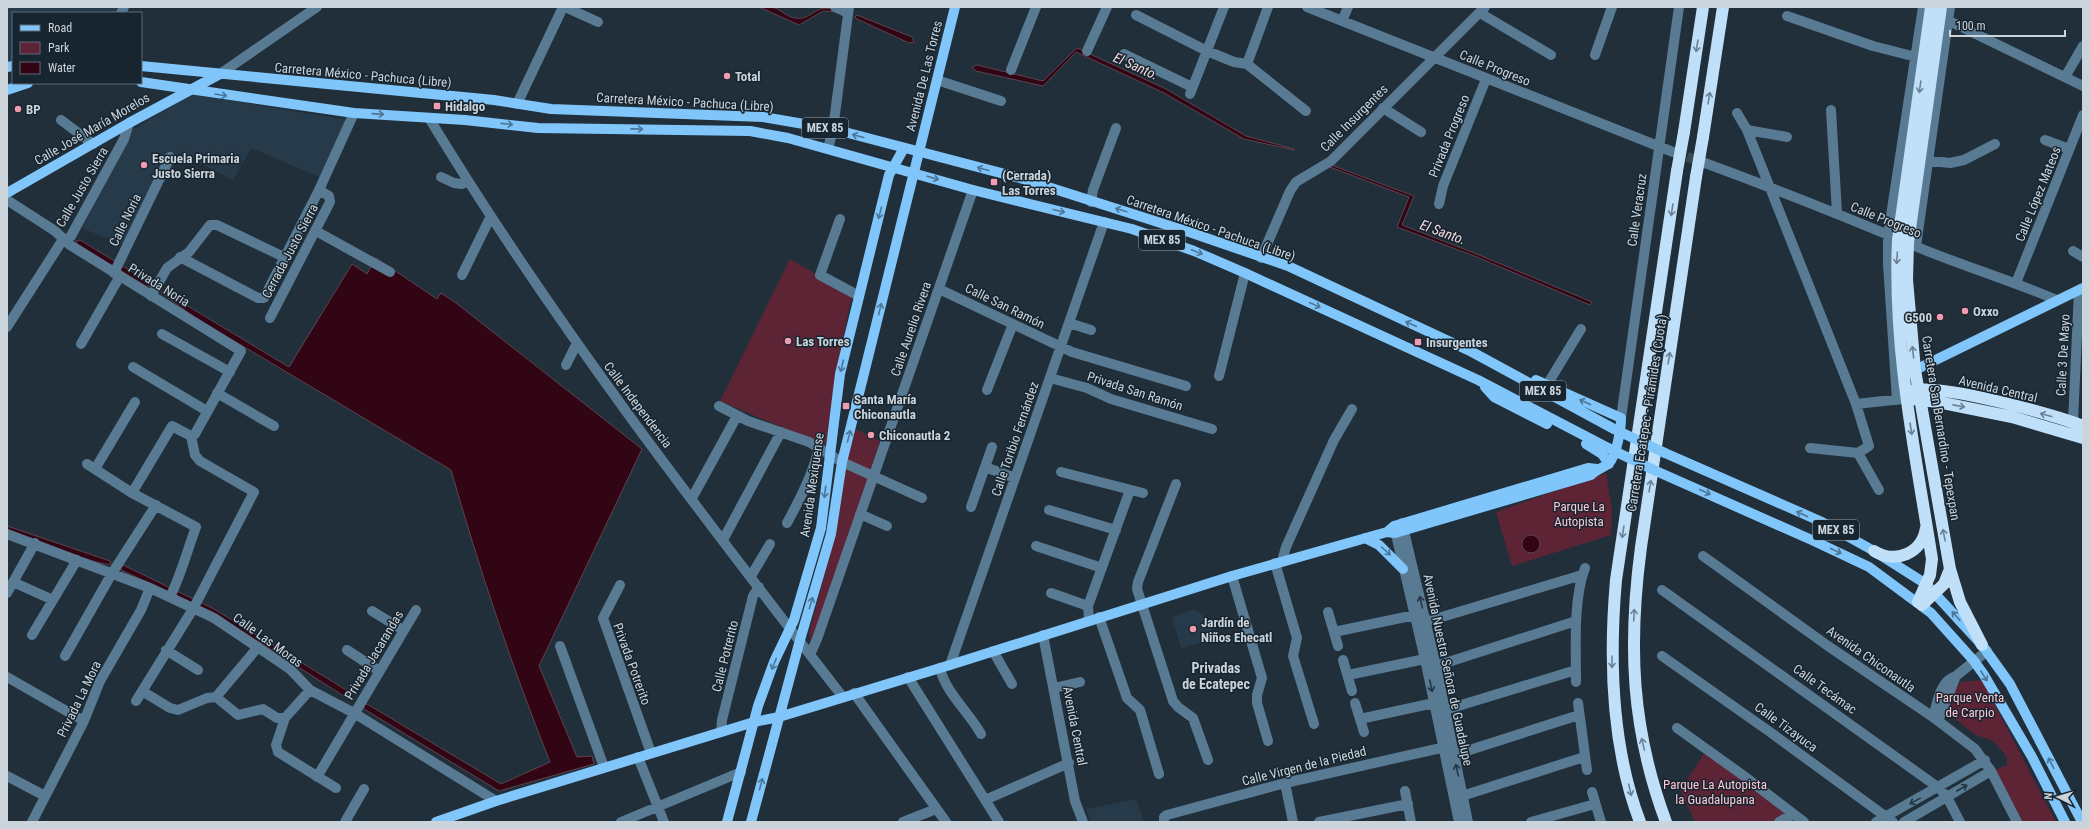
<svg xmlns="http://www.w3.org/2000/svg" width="2090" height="829" viewBox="0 0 2090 829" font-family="'Roboto Condensed',sans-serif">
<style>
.built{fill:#273a4a}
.green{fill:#5d2435}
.water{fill:#310514;stroke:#5f4350}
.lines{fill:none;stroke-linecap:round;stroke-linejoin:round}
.minor-tunnel{stroke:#3a4852;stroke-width:10;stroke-dasharray:10 5;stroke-linecap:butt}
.minor{stroke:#597a93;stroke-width:10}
.major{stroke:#81c6fb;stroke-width:10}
.highway{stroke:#c0dff9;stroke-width:12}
.major-bridge{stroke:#81c6fb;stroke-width:10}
.highway-bridge{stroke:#c0dff9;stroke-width:12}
.oneway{stroke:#6c8294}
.oneway2{stroke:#4c7696}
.oneway3{stroke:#243644}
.poi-dot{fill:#f29aaf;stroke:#172530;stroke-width:1.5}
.labels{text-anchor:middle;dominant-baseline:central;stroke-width:3;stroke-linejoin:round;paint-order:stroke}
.shield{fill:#172530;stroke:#95a0a8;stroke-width:1}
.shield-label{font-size:12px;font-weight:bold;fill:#cbd4db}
.street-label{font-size:13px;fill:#cbd4db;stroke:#172530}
.poi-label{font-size:13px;font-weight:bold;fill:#cbd4db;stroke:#172530;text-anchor:start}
.park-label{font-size:13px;fill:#fcc8d3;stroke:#172530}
.water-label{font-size:14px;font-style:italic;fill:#f1d7dc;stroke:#172530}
.neighbourhood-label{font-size:14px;font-weight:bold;fill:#cbd4db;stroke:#172530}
</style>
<rect width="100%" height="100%" fill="#202f3a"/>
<path class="built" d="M7,7H117L114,13H13V61H7Z
M191,94L347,120L319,177L251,148L233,180L180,153L130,248L82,228L132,130Z
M1194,609L1208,619L1214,639L1181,648L1172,617Z
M1136,799L1144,822H1091L1086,809Z"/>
<path class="green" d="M790,259L852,295L836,372L826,446L720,401Z
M855,429L880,441L837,577L813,641L810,640L809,637L810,629L835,536L846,465Z
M1606,473L1612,510L1611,535L1512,566L1496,512Z
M1982,680L2056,822H2022L1995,770L2007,765V757L1993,741L1976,735L1942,709L1945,699L1961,682Z
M1708,748L1790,810L1771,822H1695L1680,790Z"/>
<path class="water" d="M759,7C763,7 768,6 772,7C780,9 787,17 795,18C814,21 815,0 839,12L823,11L799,25Z
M857,15L912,37L914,42L909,43L857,19L855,17Z
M1077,48L1166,89L1246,136L1294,149V150L1244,139L1164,93L1076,52L1043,86L976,71L972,67L977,65L1043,81Z
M1331,165L1414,196L1402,225L1484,257L1592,302L1590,305L1477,257L1397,227L1409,197L1330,167Z
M80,240L139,276L152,287L146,286L77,244L76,241Z
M376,258L437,299L441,293L456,303L642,449L539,666L577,757L592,756L594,764L499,791L364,709L363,705L367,704L501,784L550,762C512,667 479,568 451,470L194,317L158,290H161L289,367L352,264L367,274Z
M7,526L110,561L111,564C103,568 21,535 7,530Z
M1522 544a9 9 0 1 1 18 0a9 9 0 1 1-18 0Z
M123,565L214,609L351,693V698H347L212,612L121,570V567Z"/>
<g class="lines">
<path class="minor-tunnel" d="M1673,152L1705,163"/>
<path class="minor" d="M565,7L598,22
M835,7L848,13
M1307,7L1673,152
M121,13L124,7
M1480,13L1551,55
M1136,15L1207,51L1234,62L1247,64L1306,111
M1787,16L1873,46L1920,58
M1943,18L2083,86
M1342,21L1348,7
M1087,51L1107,7
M1124,54L1192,87
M1595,55L1612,7
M1247,64L1268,7
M1011,70L1036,7
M220,74L317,7
M2065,77L2083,46
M937,80L1001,101
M1190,94L1224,7
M517,104L563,7
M1383,108L1421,132
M1831,110L1837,213
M1737,113L1747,130L1856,404L1869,446L1858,453L1810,448
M429,118C552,321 697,509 842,696
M61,120L93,144
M1747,130L1787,137
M2045,140L2069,149
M828,149L833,129L849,7
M1923,160L1950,163L1964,160L1995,144
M1705,163C1770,187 1834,212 1898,239C1950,262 2005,278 2057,300
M441,177L454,183L462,184L467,181
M7,200L55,231L70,245L241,351L195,434L191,436
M1091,202L1093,190L1116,128
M1439,204L1443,186L1486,79
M840,219L820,275L859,296
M316,231L390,272
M1916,246L1950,7
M2073,251L2083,257
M180,257L258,298H264L319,190L354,113
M1261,258L1290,191L1296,182L1331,161L1485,7
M114,273L170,157
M462,275L491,216
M2016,283L2083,115
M939,289L1072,352L1186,386
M151,296L167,268L189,252L210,225H217L284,257
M270,318L330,202L329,196L319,190
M1069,323L1091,330
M7,327L60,244L71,236L124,139L129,123
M162,334L230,372
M81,344L120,276
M566,365L577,343
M133,367L207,411
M1219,376L1245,273
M1050,378L1087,388L1111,399L1212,429
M1547,385L1581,329
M987,390L1013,324
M217,393L274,426
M1897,400L1888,264V235L1923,7
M1856,404L1902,399
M719,406L748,421L809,442L842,462L922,498
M1621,418L1679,7
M2073,422L2079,290
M1858,453L1879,490
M87,464L132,493L196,527C187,551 181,575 170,597
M985,467L1015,478
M95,469L135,402
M1061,472L1143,493
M1176,484L1138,582L1137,589L1173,701L1178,707L1193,718L1208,760
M132,493L172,426L191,436
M692,498L737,416
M971,507L992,447
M1049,510L1116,530
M860,514L887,526
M787,523C800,499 813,474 819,447
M1402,523L1436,666L1468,822
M1394,526L1425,659L1459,822
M7,534L150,588L214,618L290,669L310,690L354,713L496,801
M723,540L781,432
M1036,546L1102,568
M1703,556L1828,646L1933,717L1975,749L1991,771L2017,822
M1282,561L1286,547L1334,440L1352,409
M1275,563L1297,638L1293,656L1314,724
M751,576L770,544
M1232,576L1262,678L1257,695V703L1268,741
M13,582L53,600
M620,585L603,618L651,753
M1662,590L1939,788L1947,797L1960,822
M7,593L35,543
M1051,593L1088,606
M372,611L403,630
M1328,612L1338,646
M1099,617L1127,698L1140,710L1159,774
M1089,620L1088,606L1130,490
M1425,622L1582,575
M1334,632L1415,615
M32,635L77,560
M1043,635L1075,801L1083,822
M560,646L604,767
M166,650L198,670
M347,650L379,671
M993,651L1012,684
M810,655L817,639L973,190
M65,656L111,575L156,505
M1662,656L1770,732L1893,822
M1343,660L1352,691
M950,665L1104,222
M1436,666L1576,621
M940,668C945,692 969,712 981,734
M1348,675L1425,659
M7,677L84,721
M908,677L999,822
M1576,682C1576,649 1573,599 1585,568
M1054,688L1080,682
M142,691L170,708L178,710L207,698L216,697
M854,693L946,822
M216,697L238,715L263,709L277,718H285L310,690
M216,697L258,647
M136,701L193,609L254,492L200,461L195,455L191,436
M1355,703L1364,732
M1578,703L1587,770
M1445,710L1576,670
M1933,717C1937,704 1940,680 1956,676L1987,651
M285,718L276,745L278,752L336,788
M1360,719L1434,703
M1938,721L1956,676
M1677,728L1744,776L1804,822
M721,732L722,720L753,596L759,587
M1454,755L1579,715
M638,757L664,822
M7,776L45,796
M317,777L416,610
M1285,783L1293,822
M1405,791L1411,822
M1592,792L1601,822
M1462,796L1584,757
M985,800L1069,763
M32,822L84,721L100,681L141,610L150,588
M345,822L364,789
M621,822L741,772
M903,822L936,809
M1164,822V817L1167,815L1285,783L1450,746
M1319,822L1408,804
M1531,822L1595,804
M1779,822L1794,814
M1876,822L1985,760
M1904,822L1991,771"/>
<path class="major" d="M141,66L494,100L551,109L763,117L833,129L1020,178L1189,232L1288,266L1472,352L1614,429
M7,67L13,66
M141,82L354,113L465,120L538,128L750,131L788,138L973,190L1132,229L1194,251L1245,273L1478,380L1608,448
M7,90L28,83
M7,193L129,123L220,74
M1909,373L2083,288
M1485,387L1494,397L1547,424
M1586,444L1602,454L1609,464
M1665,453L1822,522L1874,551L1926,584L1982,645L2010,684L2082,822
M1656,471L1814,541L1869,567L1931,613L1974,661L1984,675L2032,757L2065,822
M1387,532L1394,526L1588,468L1597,469
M1365,538L1379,545L1403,569
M436,822L496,801L754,722L779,717L950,665L1232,576L1387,532L1395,533L1591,475C1596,469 1604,468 1609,463C1617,455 1621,428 1621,418L1536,380
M727,822L758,706L774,662L794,620L821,528L840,374L889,175L904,148
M751,822L800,640L831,534L842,462L955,7"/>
<path class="highway" d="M1684,132L1703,7
M1703,137L1723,7
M1912,391C1936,382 2056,415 2083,426
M1913,399L1938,402L2012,417L2083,438
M1874,551C1895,564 1922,554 1926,528
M1950,569L1960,602L1982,645
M1918,602L1930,575L1932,559C1915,451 1893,349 1898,240L1931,7
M1922,605L1944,584L1950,569L1915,370L1907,280L1908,243L1941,7
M1640,822C1611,746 1609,660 1616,580L1677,171
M1666,822C1631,728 1628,645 1641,547L1696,177"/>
<path class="major-bridge" d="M1614,429L1665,453
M1608,448L1656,471"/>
<path class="highway-bridge" d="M1677,171L1684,132
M1696,177L1703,137"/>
</g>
<defs><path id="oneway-shaft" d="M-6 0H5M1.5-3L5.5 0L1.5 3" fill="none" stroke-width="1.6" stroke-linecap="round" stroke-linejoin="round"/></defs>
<g class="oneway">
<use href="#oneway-shaft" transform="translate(1697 46) rotate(99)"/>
<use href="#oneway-shaft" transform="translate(1920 87) rotate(98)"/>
<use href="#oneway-shaft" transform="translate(1709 98) rotate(-81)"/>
<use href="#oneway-shaft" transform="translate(1672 210) rotate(99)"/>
<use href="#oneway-shaft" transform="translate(1897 258) rotate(93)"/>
<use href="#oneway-shaft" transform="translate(1913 352) rotate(-96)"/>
<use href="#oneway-shaft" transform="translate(1669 358) rotate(-81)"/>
<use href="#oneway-shaft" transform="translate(1959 406) rotate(11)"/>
<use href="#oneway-shaft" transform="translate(2046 415) rotate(-165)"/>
<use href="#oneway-shaft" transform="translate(1911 429) rotate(81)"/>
<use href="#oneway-shaft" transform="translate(1650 486) rotate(-81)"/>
<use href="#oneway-shaft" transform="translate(1623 532) rotate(99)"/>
<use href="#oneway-shaft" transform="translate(1944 535) rotate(-101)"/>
<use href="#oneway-shaft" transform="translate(1634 615) rotate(-87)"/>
<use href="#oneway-shaft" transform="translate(1612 662) rotate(90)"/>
<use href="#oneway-shaft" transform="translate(1643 744) rotate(-103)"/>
<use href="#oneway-shaft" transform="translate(1630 790) rotate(77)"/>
</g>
<g class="oneway2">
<use href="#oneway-shaft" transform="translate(221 95) rotate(9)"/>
<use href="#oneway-shaft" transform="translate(378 114) rotate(4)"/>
<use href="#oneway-shaft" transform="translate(507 124) rotate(6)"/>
<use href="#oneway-shaft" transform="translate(637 129) rotate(1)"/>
<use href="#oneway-shaft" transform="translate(858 136) rotate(-165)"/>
<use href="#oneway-shaft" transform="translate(983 169) rotate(-165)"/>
<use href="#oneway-shaft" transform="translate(933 178) rotate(16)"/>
<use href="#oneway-shaft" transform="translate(1121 210) rotate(-163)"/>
<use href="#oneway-shaft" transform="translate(1059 211) rotate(14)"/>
<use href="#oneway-shaft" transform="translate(880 213) rotate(104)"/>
<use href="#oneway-shaft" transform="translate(1197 252) rotate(22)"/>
<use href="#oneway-shaft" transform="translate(1315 305) rotate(25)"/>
<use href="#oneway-shaft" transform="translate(880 309) rotate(-76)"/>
<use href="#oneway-shaft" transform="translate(1411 324) rotate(-155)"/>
<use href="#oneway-shaft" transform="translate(842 366) rotate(104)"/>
<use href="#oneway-shaft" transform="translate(1585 402) rotate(-156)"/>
<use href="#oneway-shaft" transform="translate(849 436) rotate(-76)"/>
<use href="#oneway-shaft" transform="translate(825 492) rotate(97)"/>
<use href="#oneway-shaft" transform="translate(1705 492) rotate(24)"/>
<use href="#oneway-shaft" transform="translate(1802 514) rotate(-156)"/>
<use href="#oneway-shaft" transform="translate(1386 551) rotate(42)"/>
<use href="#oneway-shaft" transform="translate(1836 551) rotate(25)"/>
<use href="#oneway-shaft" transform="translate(811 603) rotate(-73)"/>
<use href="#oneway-shaft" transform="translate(1956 616) rotate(-132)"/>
<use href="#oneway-shaft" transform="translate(774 664) rotate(112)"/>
<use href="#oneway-shaft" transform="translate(1984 676) rotate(58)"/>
<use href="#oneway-shaft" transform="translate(2051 763) rotate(-117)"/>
<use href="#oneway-shaft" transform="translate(761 784) rotate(-75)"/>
</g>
<g class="oneway3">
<use href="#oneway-shaft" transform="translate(1421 602) rotate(-103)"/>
<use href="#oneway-shaft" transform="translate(1431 686) rotate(78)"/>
<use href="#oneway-shaft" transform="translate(1457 770) rotate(-102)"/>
<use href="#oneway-shaft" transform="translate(1962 788) rotate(-30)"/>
<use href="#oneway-shaft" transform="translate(1915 801) rotate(151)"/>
</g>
<g class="poi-dot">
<circle cx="727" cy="76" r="4"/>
<rect x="433" y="102" width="8" height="8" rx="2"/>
<circle cx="18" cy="109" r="4"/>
<circle cx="144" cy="165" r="4"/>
<rect x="990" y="178" width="8" height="8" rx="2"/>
<circle cx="1965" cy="311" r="4"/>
<circle cx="1940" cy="317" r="4"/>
<circle cx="788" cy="341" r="4"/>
<rect x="1414" y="338" width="8" height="8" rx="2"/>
<rect x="842" y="402" width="8" height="8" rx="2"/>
<circle cx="871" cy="435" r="4"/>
<circle cx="1193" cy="629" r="4"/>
</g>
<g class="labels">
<g class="shield">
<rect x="802" y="118" width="46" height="20" rx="3"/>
<rect x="1139" y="230" width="46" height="20" rx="3"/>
<rect x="1520" y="381" width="46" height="20" rx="3"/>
<rect x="1813" y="520" width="46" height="20" rx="3"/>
</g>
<g class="shield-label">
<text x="825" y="128">MEX 85</text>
<text x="1162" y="240">MEX 85</text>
<text x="1543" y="391">MEX 85</text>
<text x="1836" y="530">MEX 85</text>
</g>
<g class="street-label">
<text transform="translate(1495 68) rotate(22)">Calle Progreso</text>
<text transform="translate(363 75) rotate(5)">Carretera México - Pachuca (Libre)</text>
<text transform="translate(924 76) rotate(-76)">Avenida De Las Torres</text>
<text transform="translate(685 102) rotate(3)">Carretera México - Pachuca (Libre)</text>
<text transform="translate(1354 118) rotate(-45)">Calle Insurgentes</text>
<text transform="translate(92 129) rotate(-30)">Calle José María Morelos</text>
<text transform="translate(1449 136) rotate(-68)">Privada Progreso</text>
<text transform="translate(82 187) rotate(-60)">Calle Justo Sierra</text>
<text transform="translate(2038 194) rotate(-68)">Calle López Mateos</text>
<text transform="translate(1637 210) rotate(-82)">Calle Veracruz</text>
<text transform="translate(125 220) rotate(-64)">Calle Noria</text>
<text transform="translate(1886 220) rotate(22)">Calle Progreso</text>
<text transform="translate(1211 228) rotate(19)">Carretera México - Pachuca (Libre)</text>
<text transform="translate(290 251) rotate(-62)">Cerrada Justo Sierra</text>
<text transform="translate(159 285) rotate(32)">Privada Noria</text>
<text transform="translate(1005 306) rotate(26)">Calle San Ramón</text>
<text transform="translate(911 329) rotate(-71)">Calle Aurelio Rivera</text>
<text transform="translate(2063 355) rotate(-87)">Calle 3 De Mayo</text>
<text transform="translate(1998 389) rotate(13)">Avenida Central</text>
<text transform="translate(1135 391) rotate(18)">Privada San Ramón</text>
<text transform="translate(638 405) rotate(53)">Calle Independencia</text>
<text transform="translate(1647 413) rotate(-81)">Carretera Ecatepec - Pirámides (Cuota)</text>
<text transform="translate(1941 428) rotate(81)">Carretera San Bernardino - Tepexpan</text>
<text transform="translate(1015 439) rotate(-71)">Calle Toribio Fernández</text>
<text transform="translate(812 485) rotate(-82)">Avenida Mexiquense</text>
<text transform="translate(268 640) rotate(36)">Calle Las Moras</text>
<text transform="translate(374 655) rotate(-59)">Privada Jacarandas</text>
<text transform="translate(725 656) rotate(-76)">Calle Potrerito</text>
<text transform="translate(1871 659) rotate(35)">Avenida Chiconautla</text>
<text transform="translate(632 664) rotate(70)">Privada Potrerito</text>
<text transform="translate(1448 670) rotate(78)">Avenida Nuestra Señora de Guadalupe</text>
<text transform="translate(1825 689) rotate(36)">Calle Tecámac</text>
<text transform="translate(79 699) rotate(-64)">Privada La Mora</text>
<text transform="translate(1075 726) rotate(79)">Avenida Central</text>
<text transform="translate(1786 727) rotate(36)">Calle Tizayuca</text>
<text transform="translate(1304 766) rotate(-14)">Calle Virgen de la Piedad</text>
</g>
<g class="poi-label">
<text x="735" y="76">Total</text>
<text x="445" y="106">Hidalgo</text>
<text x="26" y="109">BP</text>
<text x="152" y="158">Escuela Primaria<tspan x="152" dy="15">Justo Sierra</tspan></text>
<text x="1002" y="175">(Cerrada)<tspan x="1002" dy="15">Las Torres</tspan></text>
<text x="1973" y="311">Oxxo</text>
<text x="1932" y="317" text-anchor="end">G500</text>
<text x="796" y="341">Las Torres</text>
<text x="1426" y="342">Insurgentes</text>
<text x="854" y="399">Santa María<tspan x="854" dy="15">Chiconautla</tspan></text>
<text x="879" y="435">Chiconautla 2</text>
<text x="1201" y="622">Jardín de<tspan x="1201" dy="15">Niños Ehecatl</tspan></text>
</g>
<g class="park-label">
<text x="1579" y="506">Parque La<tspan x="1579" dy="15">Autopista</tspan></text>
<text x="1970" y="697">Parque Venta<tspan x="1970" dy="15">de Carpio</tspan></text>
<text x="1715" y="784">Parque La Autopista<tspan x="1715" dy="15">la Guadalupana</tspan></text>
</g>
<g class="water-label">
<text transform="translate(1136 66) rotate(24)">El Santo.</text>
<text transform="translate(1443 232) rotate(20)">El Santo.</text>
</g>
<g class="neighbourhood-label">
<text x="1216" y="668">Privadas<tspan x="1216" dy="16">de Ecatepec</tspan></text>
</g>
</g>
<rect width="2090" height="829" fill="none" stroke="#cbd4db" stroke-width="16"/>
<rect x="12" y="12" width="130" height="72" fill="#172530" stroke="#5f6b74"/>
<rect x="20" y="25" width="20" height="6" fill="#81c6fb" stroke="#5f6b74"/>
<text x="48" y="32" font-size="12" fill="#cbd4db">Road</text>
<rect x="20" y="42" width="20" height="12" fill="#5d2435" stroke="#5f6b74"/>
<text x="48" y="52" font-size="12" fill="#cbd4db">Park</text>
<rect x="20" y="62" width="20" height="12" fill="#310514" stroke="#5f6b74"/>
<text x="48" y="72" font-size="12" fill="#cbd4db">Water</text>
<g transform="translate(2058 797) rotate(275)" stroke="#172530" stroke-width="3" paint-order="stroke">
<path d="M0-3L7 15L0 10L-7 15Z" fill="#cbd4db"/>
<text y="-6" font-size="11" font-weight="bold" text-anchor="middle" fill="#cbd4db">N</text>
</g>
<path d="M1950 30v6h115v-6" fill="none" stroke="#cbd4db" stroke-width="2"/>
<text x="1956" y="30" font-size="12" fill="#cbd4db" stroke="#172530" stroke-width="3" paint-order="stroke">100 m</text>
</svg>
